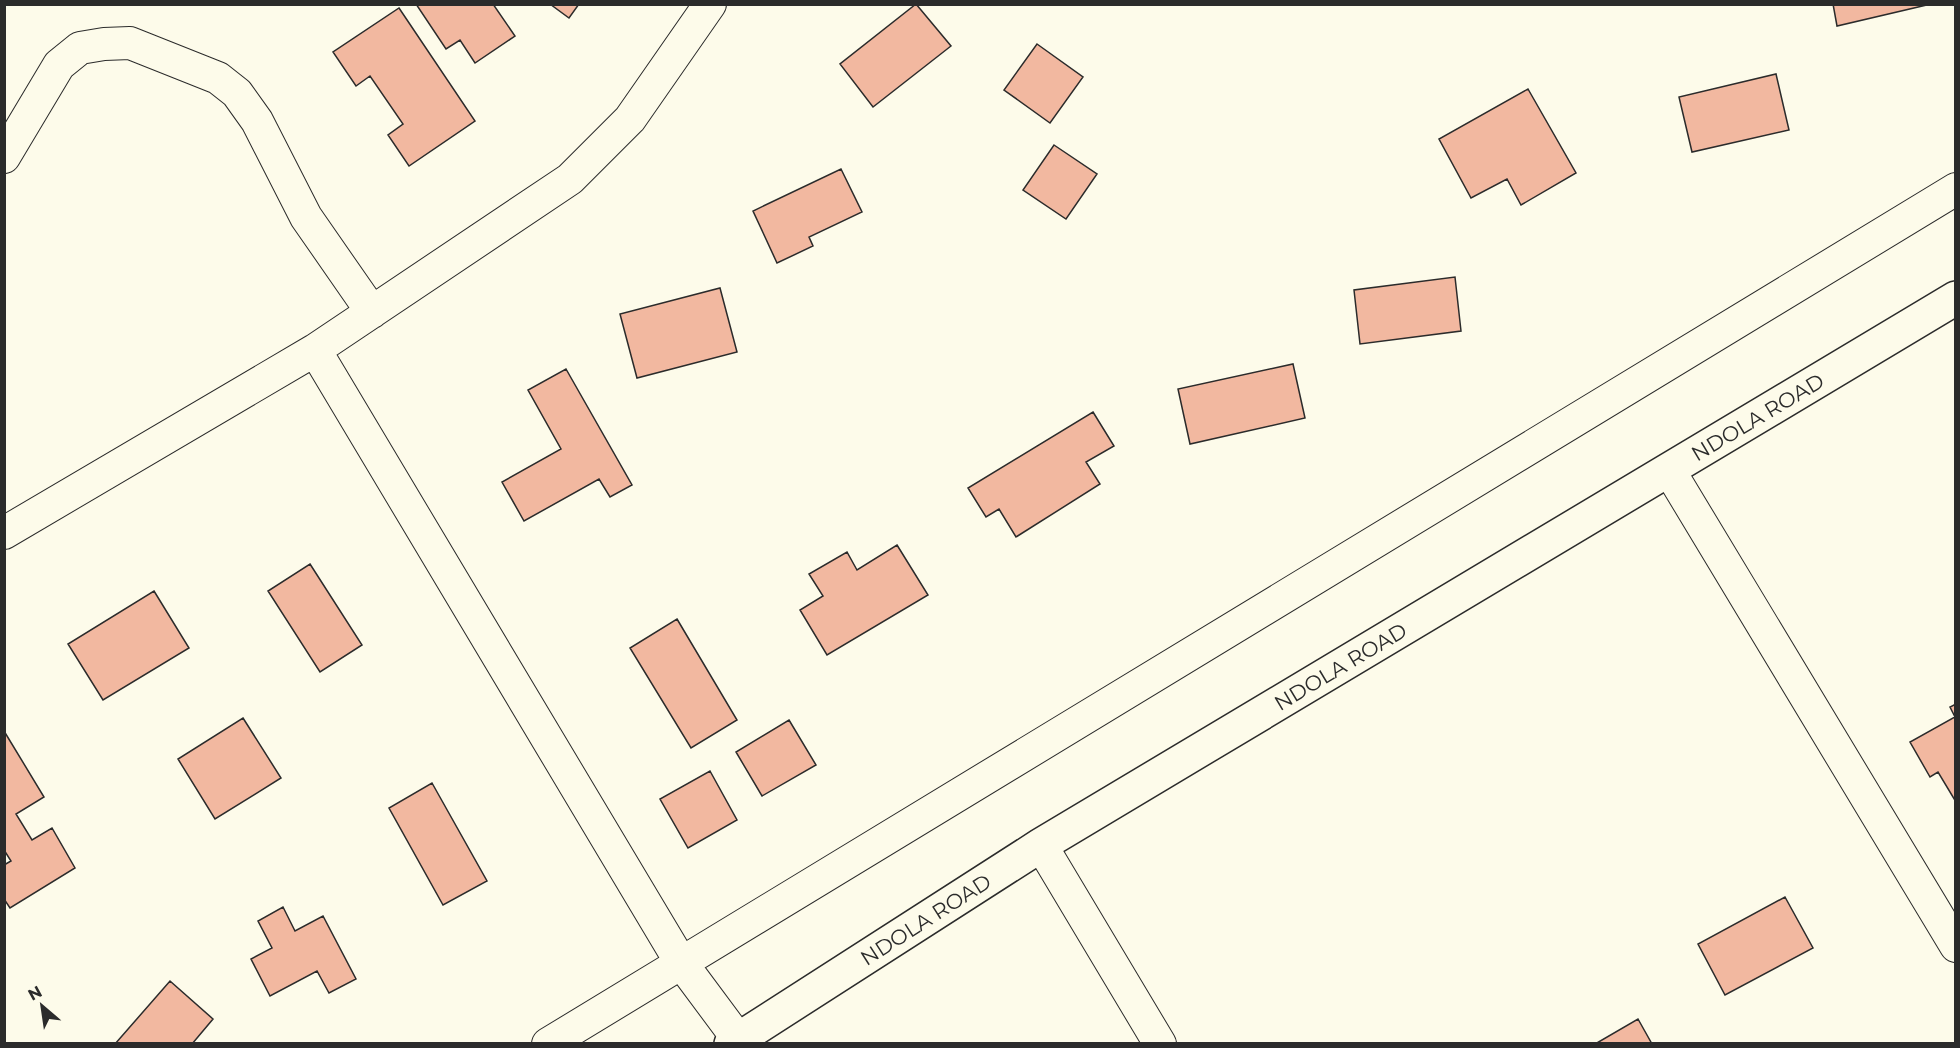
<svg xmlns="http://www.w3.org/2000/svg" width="1960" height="1048" viewBox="0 0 1960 1048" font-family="Montserrat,sans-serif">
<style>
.building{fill:#f2b8a0;stroke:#2b2b2b;stroke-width:1.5}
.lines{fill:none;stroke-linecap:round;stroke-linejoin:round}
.minor-casing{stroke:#2b2b2b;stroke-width:34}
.primary-casing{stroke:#2b2b2b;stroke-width:36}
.minor{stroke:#fdfbea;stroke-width:32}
.primary{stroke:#fdfbea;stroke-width:33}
.labels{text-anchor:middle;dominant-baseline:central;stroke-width:4.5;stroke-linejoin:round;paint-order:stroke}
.street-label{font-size:21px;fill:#2b2b2b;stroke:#fdfbea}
</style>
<rect width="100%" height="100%" fill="#fdfbea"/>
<path class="building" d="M416,4H493L515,36L475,63L460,40L446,49Z
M550,4H579L569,18Z
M916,4L951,46L873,107L840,64Z
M1833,4H1931L1837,26Z
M399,8L475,121L409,166L388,135L403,124L370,76L356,86L333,52Z
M1037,44L1083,77L1050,123L1004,90Z
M1776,74L1789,130L1692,152L1679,97Z
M1528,89L1576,173L1521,205L1507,179L1471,198L1439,139Z
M1054,145L1097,174L1066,219L1023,190Z
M841,169L862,212L809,237L813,246L777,263L753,211Z
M1455,277L1461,331L1360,344L1354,290Z
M720,288L737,352L637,378L620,314Z
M1293,364L1305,418L1190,444L1178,389Z
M566,369L632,485L610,497L599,479L524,521L502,482L561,449L528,390Z
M1093,412L1114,446L1086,462L1100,484L1016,537L999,509L986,517L968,488Z
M897,545L928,595L827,655L800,610L823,596L809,574L847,552L857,570Z
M310,564L362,645L320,672L268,591Z
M154,591L189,648L103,700L68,644Z
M677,619L737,720L691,748L630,648Z
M1956,704V802L1938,772L1930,777L1910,742L1955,717L1950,707Z
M243,718L281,778L215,819L178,759Z
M789,720L816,765L762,796L736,752Z
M4,731L44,797L16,814L32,840L52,828L75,868L10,908L4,899V865L11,861L4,850Z
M710,771L737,820L688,848L660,799Z
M432,783L487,881L443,905L389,808Z
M1785,897L1813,948L1725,995L1698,944Z
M283,907L295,931L323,916L356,979L329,993L317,971L270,996L251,959L272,948L258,921Z
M170,981L213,1019L192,1044H115Z
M1638,1019L1652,1044H1595Z"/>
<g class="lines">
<defs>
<path id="minor" d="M4,157L59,65L80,48L104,44L130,43L218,78L237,93L257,121L306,217L372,312
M315,350L680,961L738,1039
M1669,470L1956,946
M4,533L315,350L570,179L630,119L710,4
M1041,845L1160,1044
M548,1044L1956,189"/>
<g id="primary">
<path id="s1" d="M731,1044L1041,845L1956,298"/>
</g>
</defs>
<use href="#minor" class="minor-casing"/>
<use href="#primary" class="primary-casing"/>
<use href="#minor" class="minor"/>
<use href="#primary" class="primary"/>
</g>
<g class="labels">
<g class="street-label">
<text stroke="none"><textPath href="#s1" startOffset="1203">NDOLA ROAD</textPath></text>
<text stroke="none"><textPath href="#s1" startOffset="717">NDOLA ROAD</textPath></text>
<text stroke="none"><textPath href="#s1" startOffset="231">NDOLA ROAD</textPath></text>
</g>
</g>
<rect width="1960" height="1048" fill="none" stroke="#2b2b2b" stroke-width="12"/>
<g transform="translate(42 1006) rotate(331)" stroke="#fdfbea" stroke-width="4.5" paint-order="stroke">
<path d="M0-4.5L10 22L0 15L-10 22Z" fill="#2b2b2b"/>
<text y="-9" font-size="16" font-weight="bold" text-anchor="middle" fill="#2b2b2b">N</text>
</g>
</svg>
